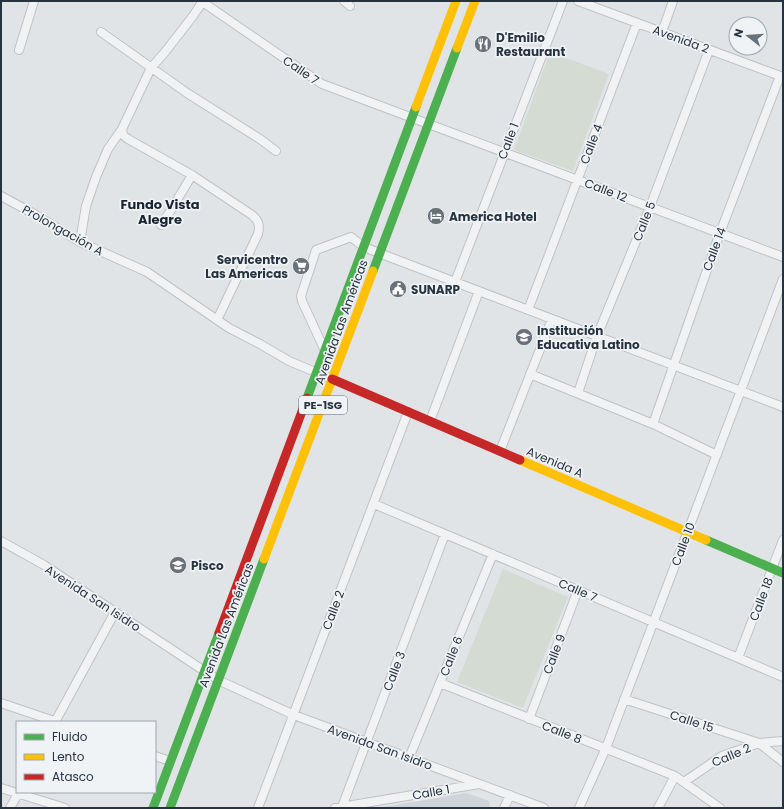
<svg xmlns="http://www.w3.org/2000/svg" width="784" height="809" viewBox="0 0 784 809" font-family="Poppins,sans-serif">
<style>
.built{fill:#cfd4da}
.green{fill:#d3dbd2}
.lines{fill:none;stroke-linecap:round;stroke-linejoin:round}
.street-casing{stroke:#bfc2c5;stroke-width:10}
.street{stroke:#f1f2f3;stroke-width:8}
.fast{stroke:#4caf50;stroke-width:9}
.slow{stroke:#ffc107;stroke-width:9}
.jam{stroke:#c62828;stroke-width:9}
.labels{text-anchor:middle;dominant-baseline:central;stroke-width:3.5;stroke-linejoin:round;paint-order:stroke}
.shield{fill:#eff3f6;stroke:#646d77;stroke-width:1}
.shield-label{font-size:11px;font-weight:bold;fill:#283340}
.poi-label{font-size:12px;font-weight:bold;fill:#283340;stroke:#eff3f6;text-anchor:start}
.street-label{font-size:12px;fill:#283340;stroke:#eff3f6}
.neighbourhood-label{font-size:13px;font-weight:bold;fill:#1a2431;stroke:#eff3f6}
</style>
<rect width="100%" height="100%" fill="#e1e4e7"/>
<path class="built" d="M466,793L489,801L490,808H378Z"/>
<path class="green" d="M550,52L609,74L573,171L514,150Z
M503,569L568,597L523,708L457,682Z"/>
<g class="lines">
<defs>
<path id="street" d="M201,1L322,84L783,257
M203,1L193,16L165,52L151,68L122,129L123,135L128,139L192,175L252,215C259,221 260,226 258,234L217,320
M344,1L350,6
M578,1L783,77
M101,32L187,93L260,139L276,151
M662,32L673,1
M19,50L34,1
M1,196L36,215L80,242L147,272L229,328L260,344L289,361L332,379
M161,225L171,210L192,175
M80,242L86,206L96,177L108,149L122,129
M455,282L563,1
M528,310L637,23
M325,351L302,301L301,296L316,250L351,237L364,247L379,253L783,407
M530,374L653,424L717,455
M578,393L597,336L650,207L709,50
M430,421L479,291
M653,424L720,233L780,76
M500,451L552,319
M374,504L783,677
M1,541L44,565L218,680L294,715L544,808
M738,658L783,540
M440,683L675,776L720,808
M624,699L759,743L783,762
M1,703L57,722
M529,719L578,590
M55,722L115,612
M155,756L170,761
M409,758L493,554
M684,782L722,756L759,743L783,741
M1,788L65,808
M342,807L445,534
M10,808L19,792
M258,808L408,412
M335,808L479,784
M504,808L510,795
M579,808L606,748L783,279
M658,808L675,776"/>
</defs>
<use href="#street" class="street-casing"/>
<use href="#street" class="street"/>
<path class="fast" d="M373,271L457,48
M307,398L416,107
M706,540L783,573
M153,808L219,633
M170,808L264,559"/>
<path class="slow" d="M457,48L475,1
M416,107L456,1
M520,460L706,540
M264,559L373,271"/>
<path class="jam" d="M332,379L520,460
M219,633L307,398"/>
</g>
<defs>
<symbol id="restaurant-disc" viewBox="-11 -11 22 22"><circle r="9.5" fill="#69717a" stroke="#eff3f6"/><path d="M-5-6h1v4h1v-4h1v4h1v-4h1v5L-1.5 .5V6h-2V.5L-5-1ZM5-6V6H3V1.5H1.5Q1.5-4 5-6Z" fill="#fff"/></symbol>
<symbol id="hotel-disc" viewBox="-11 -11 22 22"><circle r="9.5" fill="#69717a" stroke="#eff3f6"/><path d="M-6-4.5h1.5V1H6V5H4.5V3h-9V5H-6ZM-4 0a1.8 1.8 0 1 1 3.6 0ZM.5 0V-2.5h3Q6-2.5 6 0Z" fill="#fff"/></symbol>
<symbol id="supermarket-disc" viewBox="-11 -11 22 22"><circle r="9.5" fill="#69717a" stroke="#eff3f6"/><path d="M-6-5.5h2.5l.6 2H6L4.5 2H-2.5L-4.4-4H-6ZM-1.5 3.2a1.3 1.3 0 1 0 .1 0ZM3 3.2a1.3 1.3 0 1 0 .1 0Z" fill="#fff"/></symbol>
<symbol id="civic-disc" viewBox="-11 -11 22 22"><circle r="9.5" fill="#69717a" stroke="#eff3f6"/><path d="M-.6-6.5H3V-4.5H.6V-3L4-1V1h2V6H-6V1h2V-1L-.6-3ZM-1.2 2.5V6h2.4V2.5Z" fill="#fff"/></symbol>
<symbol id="school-disc" viewBox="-11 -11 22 22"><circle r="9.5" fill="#69717a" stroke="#eff3f6"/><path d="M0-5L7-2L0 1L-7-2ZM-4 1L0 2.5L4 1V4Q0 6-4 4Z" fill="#fff"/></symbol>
</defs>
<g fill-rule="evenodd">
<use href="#restaurant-disc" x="473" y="34" width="20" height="20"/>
<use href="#hotel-disc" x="426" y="206" width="20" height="20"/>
<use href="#supermarket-disc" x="291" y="256" width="20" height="20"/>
<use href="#civic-disc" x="388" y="279" width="20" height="20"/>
<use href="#school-disc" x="514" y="327" width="20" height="20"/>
<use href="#school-disc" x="168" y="555" width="20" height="20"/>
</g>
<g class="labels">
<rect class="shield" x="299" y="396" width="48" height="18" rx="3"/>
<g class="shield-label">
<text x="323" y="405">PE-1SG</text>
</g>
<g class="poi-label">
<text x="496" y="37">D'Emilio<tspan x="496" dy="14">Restaurant</tspan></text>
<text x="449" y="216">America Hotel</text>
<text x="288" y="259" text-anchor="end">Servicentro<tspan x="288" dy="14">Las Americas</tspan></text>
<text x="411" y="289">SUNARP</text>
<text x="537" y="330">Institución<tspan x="537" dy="14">Educativa Latino</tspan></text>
<text x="191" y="565">Pisco</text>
</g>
<g class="street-label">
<text transform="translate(681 39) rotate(20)">Avenida 2</text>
<text transform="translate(301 70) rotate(34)">Calle 7</text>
<text transform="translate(508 141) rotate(-69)">Calle 1</text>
<text transform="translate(591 144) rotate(-69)">Calle 4</text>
<text transform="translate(606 190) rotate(21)">Calle 12</text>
<text transform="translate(644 221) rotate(-68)">Calle 5</text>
<text transform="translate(63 230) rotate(29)">Prolongación A</text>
<text transform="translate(714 249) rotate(-70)">Calle 14</text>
<text transform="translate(341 322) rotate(-70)">Avenida Las Américas</text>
<text transform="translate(555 462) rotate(23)">Avenida A</text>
<text transform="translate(683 544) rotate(-69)">Calle 10</text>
<text transform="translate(578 590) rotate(23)">Calle 7</text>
<text transform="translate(93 598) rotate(33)">Avenida San Isidro</text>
<text transform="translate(761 599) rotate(-69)">Calle 18</text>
<text transform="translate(333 610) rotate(-69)">Calle 2</text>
<text transform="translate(226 625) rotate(-69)">Avenida Las Américas</text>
<text transform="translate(554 654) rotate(-69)">Calle 9</text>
<text transform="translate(451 656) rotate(-68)">Calle 6</text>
<text transform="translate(394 671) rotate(-69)">Calle 3</text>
<text transform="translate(692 721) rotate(18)">Calle 15</text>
<text transform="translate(562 732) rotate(21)">Calle 8</text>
<text transform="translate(380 747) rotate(20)">Avenida San Isidro</text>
<text transform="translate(731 755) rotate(-23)">Calle 2</text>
<text transform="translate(431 792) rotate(-10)">Calle 1</text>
</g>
<g class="neighbourhood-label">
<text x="160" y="204">Fundo Vista<tspan x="160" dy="15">Alegre</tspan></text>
</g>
</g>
<rect width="784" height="809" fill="none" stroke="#283340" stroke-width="4"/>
<rect x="16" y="721" width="140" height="72" fill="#eff3f6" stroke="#9fa6ad"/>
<rect x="24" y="734" width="20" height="6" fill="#4caf50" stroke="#9fa6ad"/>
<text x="52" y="741" font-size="12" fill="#283340">Fluido</text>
<rect x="24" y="754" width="20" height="6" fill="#ffc107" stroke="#9fa6ad"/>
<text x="52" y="761" font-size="12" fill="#283340">Lento</text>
<rect x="24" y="774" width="20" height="6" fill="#c62828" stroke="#9fa6ad"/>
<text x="52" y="781" font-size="12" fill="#283340">Atasco</text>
<g transform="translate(748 36) rotate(287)"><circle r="19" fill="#eff3f6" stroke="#9fa6ad"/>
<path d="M0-3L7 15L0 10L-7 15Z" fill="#69717a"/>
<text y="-6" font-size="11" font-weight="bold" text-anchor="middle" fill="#283340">N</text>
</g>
</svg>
